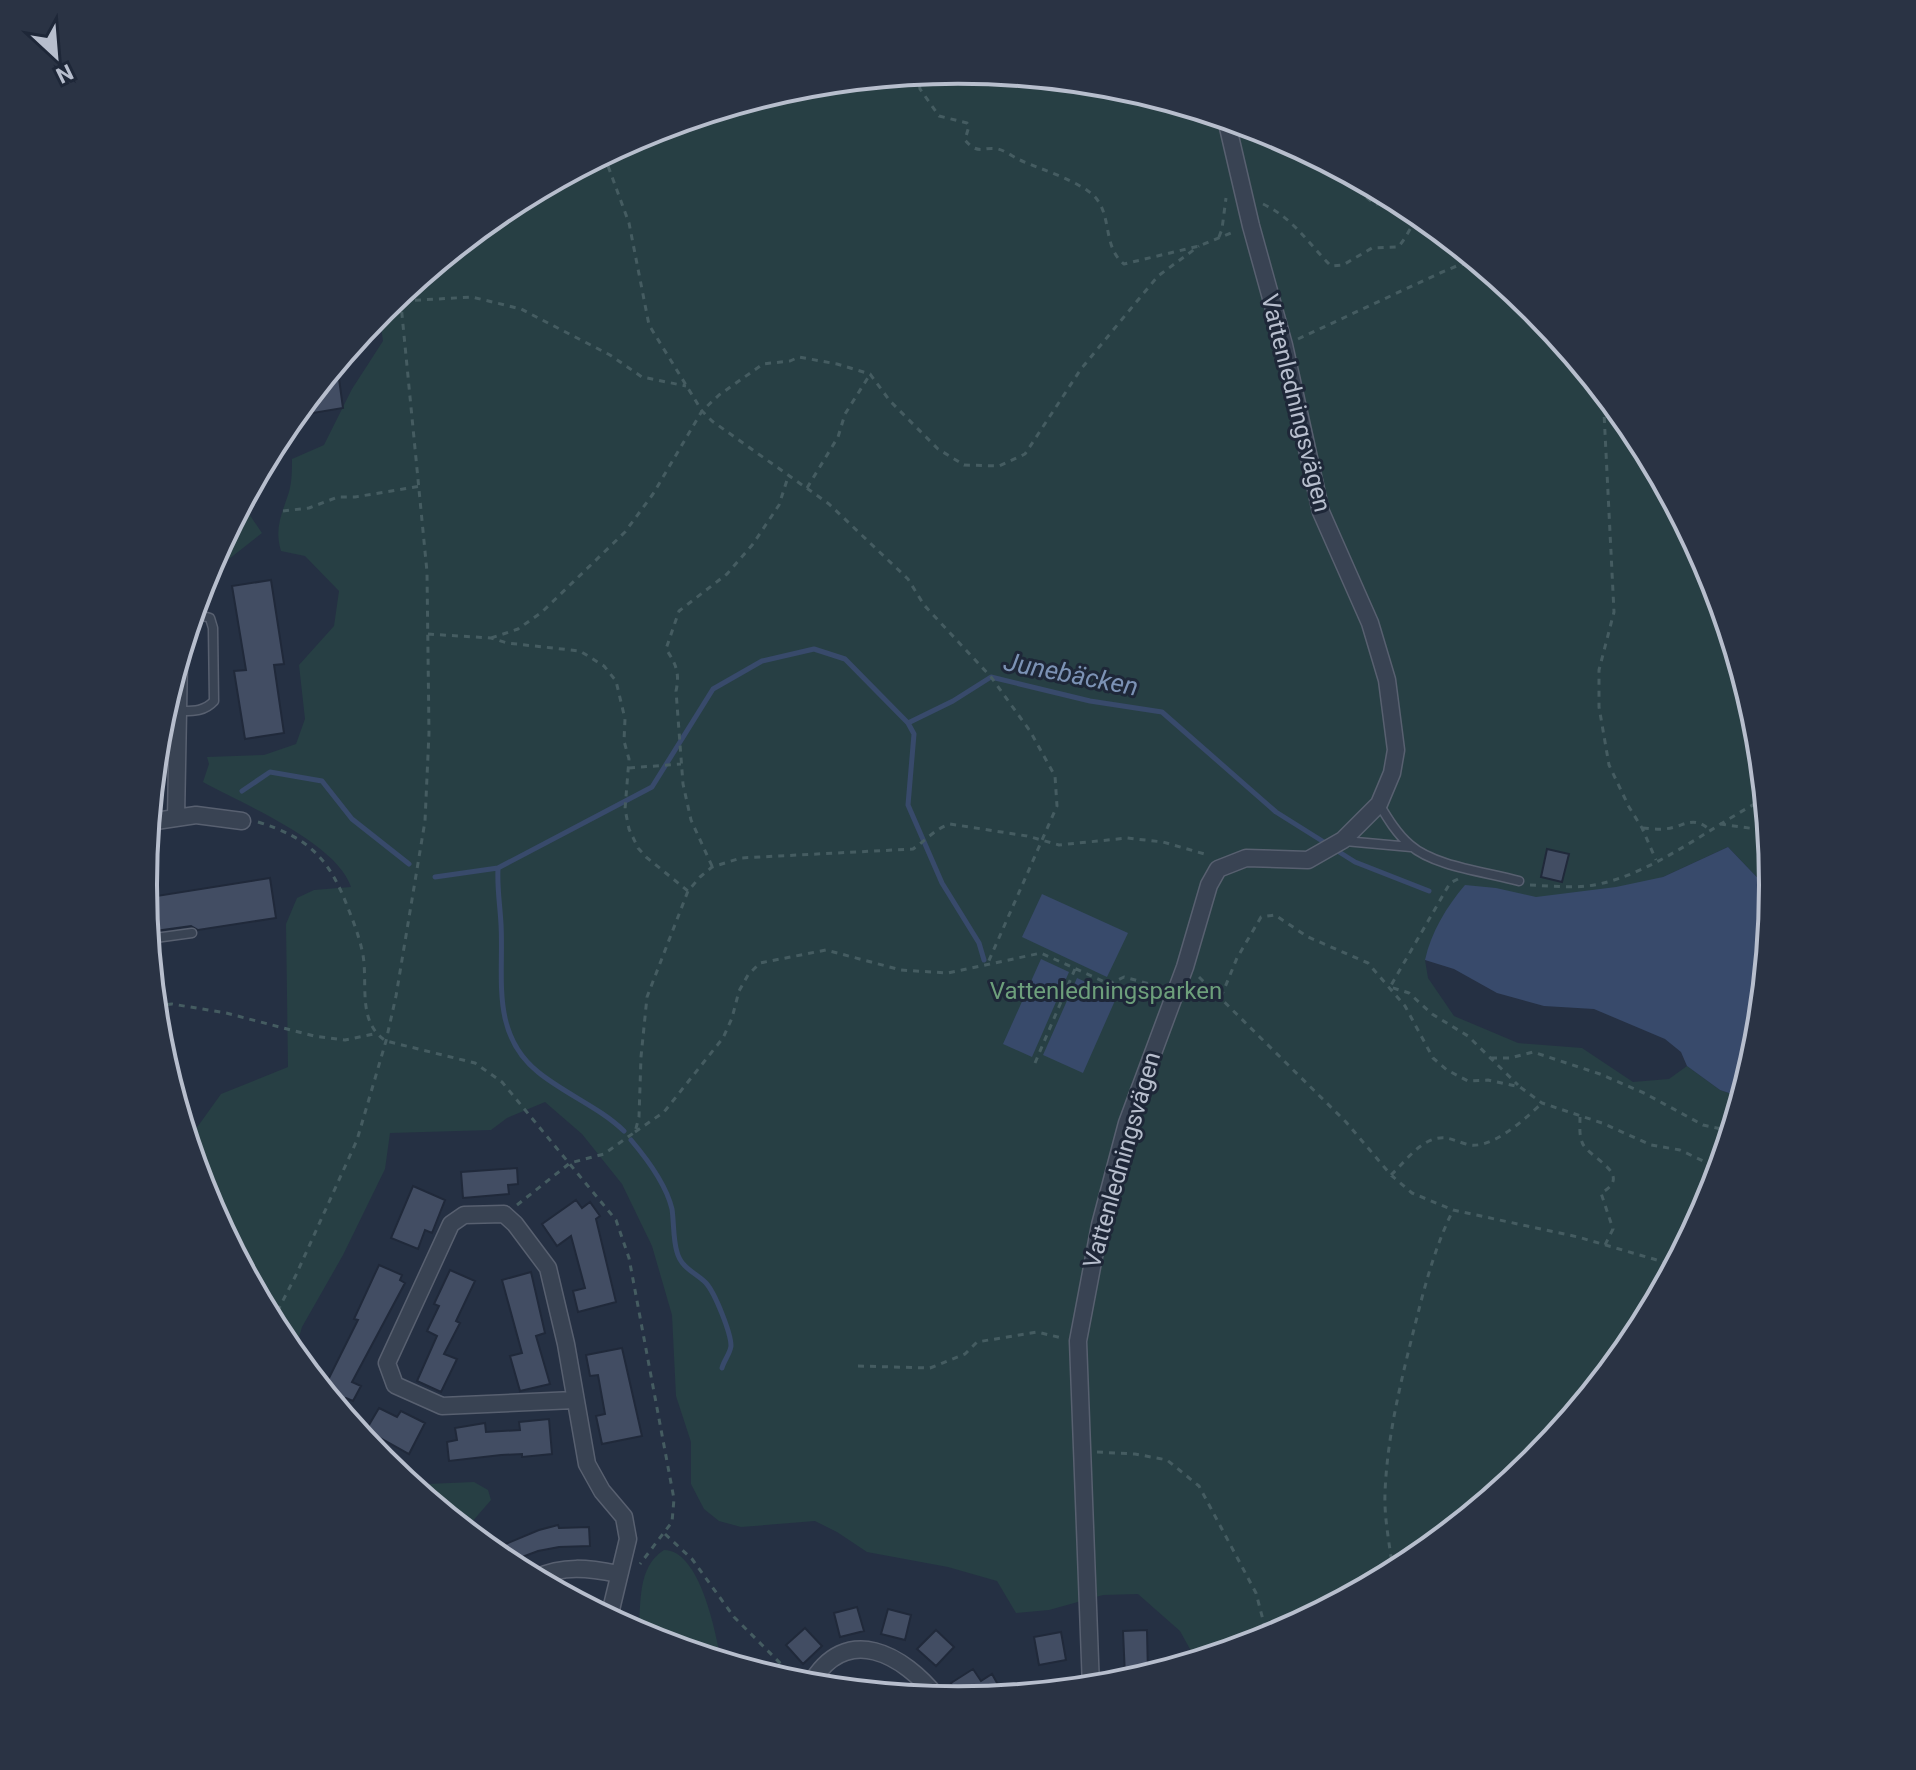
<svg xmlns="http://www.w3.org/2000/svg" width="1916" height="1770" viewBox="0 0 1916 1770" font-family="Roboto,sans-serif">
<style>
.green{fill:#273f44}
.water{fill:#384a6b}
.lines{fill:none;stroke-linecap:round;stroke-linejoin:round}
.stream{stroke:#384a6b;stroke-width:5}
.building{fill:#424d63;stroke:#20293a;stroke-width:2}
.service-casing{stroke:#586070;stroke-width:11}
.minor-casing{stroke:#586070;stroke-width:19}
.path{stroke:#455c61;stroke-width:3;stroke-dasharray:6 6;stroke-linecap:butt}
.service{stroke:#394353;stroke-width:8}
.minor{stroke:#394353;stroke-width:16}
.labels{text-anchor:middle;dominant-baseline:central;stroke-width:6;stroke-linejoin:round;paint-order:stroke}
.street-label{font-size:24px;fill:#b7becd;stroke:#1e2738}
.park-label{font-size:24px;fill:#6d9f7b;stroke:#1e2738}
.water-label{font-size:26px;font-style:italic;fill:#7c92b5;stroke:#1e2738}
.rim{fill:none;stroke:#b7becd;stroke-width:4}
</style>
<rect width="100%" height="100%" fill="#253043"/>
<path class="green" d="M958,70L1117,86L1270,132L1411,208L1535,309L1636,433L1711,574L1757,726L1772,893L1728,847L1663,877L1425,960L1428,978L1454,1016L1518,1043L1582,1048L1633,1082L1669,1079L1687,1066L1720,1090L1741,1097L1711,1197L1635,1338L1534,1462L1410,1563L1269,1638L1196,1660L1180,1631L1138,1594L1103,1595L1049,1610L1016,1613L997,1581L948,1567L867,1552L837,1532L815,1521L741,1527L719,1521L704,1509L691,1484V1442L676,1396L672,1315L652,1246L622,1184L582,1134L545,1102L507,1118L491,1130L390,1133L385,1169L343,1255L302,1327L294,1354L280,1337L205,1196L188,1140L221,1094L288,1067L286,924L297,898L314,890L351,887C337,843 245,805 203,782L209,764L207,757L264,755L296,744L305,719L299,665L334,626L339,591L305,556L281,551C274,528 282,514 289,492C292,482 292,469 292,459L324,445L352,389L383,341L379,312L506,207L647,132L799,86Z
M249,514L262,533L229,559L219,547L229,529Z
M389,1467L427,1484L474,1482L488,1490L491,1500L465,1530Z
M664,1550C700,1550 716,1633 721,1661L638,1634C642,1604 636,1568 664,1550Z"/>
<path class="water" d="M1728,847L1772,893L1757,1044L1741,1097L1720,1090L1687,1066L1681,1052L1665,1039L1594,1009L1544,1006L1497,993L1454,969L1425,960C1431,932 1447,906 1465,885L1496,888L1536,897L1616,887L1663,877Z
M1042,894L1128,933L1107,977L1022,937Z
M1041,959L1069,972L1032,1057L1003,1044Z
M1077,978L1117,996L1083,1073L1043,1055Z"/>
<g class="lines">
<path class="stream" d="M908,723L914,734L908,805L942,883L979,943L984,960
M242,791L270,772L322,781L352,819L409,864
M1336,850L1355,862L1429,891
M498,869C497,888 500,905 501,924C504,977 490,1033 538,1072C565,1094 599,1107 624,1131
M435,877L498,868L652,787L713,689L762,661L814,649L845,659L908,723L953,701L991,677L1090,701L1162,712L1276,812L1327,844
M631,1140C648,1160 666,1184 672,1209C674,1223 673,1239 677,1252C681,1268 696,1273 706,1283C715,1293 731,1333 731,1346C730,1354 724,1360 722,1368"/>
</g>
<path class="building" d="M337,364L343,408L307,414L302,405Z
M271,580L284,664L274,665L284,733L245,739L234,671L246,670L232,586Z
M1547,849L1569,854L1562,882L1541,877Z
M270,878L276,918L198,930L191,926L148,932L144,898Z
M517,1168L518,1184L508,1185L509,1194L463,1198L461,1172Z
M413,1186L445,1200L432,1233L425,1230L418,1249L391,1238Z
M576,1200L582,1208L590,1202L600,1216L596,1219L616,1302L578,1312L573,1291L585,1288L571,1236L557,1246L542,1224Z
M379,1265L402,1275L400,1280L405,1283L352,1382L361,1386L353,1401L346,1398L342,1406L333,1402L323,1390L358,1320L354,1319Z
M450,1270L475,1281L456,1321L460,1323L444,1354L457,1359L441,1392L417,1381L437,1336L427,1331L439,1306L434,1304Z
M531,1272L545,1333L536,1336L550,1384L520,1391L510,1356L522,1353L502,1280Z
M622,1348L642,1436L602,1444L596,1416L605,1414L598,1375L590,1376L586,1355Z
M379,1408L397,1417L401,1411L425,1423L409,1454L366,1430Z
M549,1419L552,1454L522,1457V1454L501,1455L449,1461L447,1442L457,1440L455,1428L485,1423L486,1432L520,1430L519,1422Z
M558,1525L559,1528L589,1527L590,1546L559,1547L538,1551L506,1563L500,1558L496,1548L539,1530Z
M857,1607L864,1631L840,1637L834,1613Z
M888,1609L911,1615L905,1640L881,1634Z
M805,1628L822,1646L803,1664L786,1645Z
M936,1630L954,1647L936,1666L917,1649Z
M1147,1630L1148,1675L1125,1676L1123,1631Z
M1061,1632L1066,1660L1039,1665L1034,1637Z
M973,1669L981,1681L992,1674L1001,1690L991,1697L961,1700L951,1683Z"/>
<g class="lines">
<defs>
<path id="service" d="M179,711C192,711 204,712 214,701L213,628L210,618L193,613
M158,737L177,735
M1379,804C1388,819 1397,834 1410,845C1435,867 1488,872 1519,881
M1345,841L1411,847
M148,939L192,933"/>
<path id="minor" d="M176,818L179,658
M149,822L196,815L242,821
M574,1400L442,1406L395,1385L387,1363L451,1224L464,1215L504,1214L515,1224L548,1268L566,1344L587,1464L602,1491L624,1517L628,1539L609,1618
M535,1578C564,1565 588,1568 618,1574
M810,1685C846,1621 904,1655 938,1698
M1091,1687L1078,1341L1100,1225L1127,1123L1185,967L1209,885L1218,869L1246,858L1308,860L1343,840L1379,804L1392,773L1396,750L1387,680L1370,623L1321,512L1284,345L1251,226L1226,119"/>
</defs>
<use href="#service" class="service-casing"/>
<use href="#minor" class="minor-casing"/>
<path class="path" d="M918,74L920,89L939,116L967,123L969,126L965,140C978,156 984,146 998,149C1006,151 1013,157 1020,160C1042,170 1068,177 1088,191C1115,209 1100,245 1124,264L1199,246L1236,231
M604,155L629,223L649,325L702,411L712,421L829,504L908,579L924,605L991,677L1030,731L1055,776L1057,806L987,965
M1355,177L1361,193L1375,204L1400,202
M1263,204C1294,219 1307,242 1331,266L1343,265L1372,248L1398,247C1407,238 1411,223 1421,216
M1219,237L1222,229L1226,198
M403,301L472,297L521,309L610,355L642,377L686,386
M1298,339L1440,273L1459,265L1477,262
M1603,393L1614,612L1599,670V707L1609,765L1629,807L1642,828L1656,860
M296,414L298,413
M807,488L838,437L845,414L869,376
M283,511L309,508L338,497H355L421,486
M428,634L491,638L507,643L580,651L604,666L616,681L625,719L624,741L629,759L625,809L629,829L638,848L646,857L688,891
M491,638L518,629L542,612L625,532L653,494L702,411L719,395L763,364L790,361L799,357L837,364L870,374L890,401L938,449L964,465L999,466L1025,454L1081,369L1133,306L1158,276L1199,246
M629,768L681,764
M258,822C309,838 329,858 348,908C354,923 360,939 363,955C368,986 357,1022 386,1041L475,1063L502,1082L616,1220L629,1258L674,1499L672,1522L640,1564
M1720,824L1756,829L1768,836
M1643,828C1649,828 1657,830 1663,829C1684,828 1692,813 1711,831
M712,866L691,820L683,784L676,691C680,673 676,664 666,649L679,611L727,574L753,544L779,505L788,477
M1458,879L1450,883L1390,987L1409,993L1432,1014L1468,1036L1518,1085
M1530,885C1553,886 1577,889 1599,884C1656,872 1713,825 1764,799
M1199,977L1346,1122L1391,1175L1412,1193L1453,1210L1578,1237L1674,1265
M1221,997L1237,958L1261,917L1275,915L1308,937L1368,963L1405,1006L1433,1058L1447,1070L1468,1081L1488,1080L1520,1087L1542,1103L1602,1123L1651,1145L1680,1150L1720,1169
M155,1006L172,1004L226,1013L314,1036L345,1040L374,1034
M1491,1058H1510L1533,1052L1600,1074L1644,1093L1703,1125L1731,1131
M1035,1063L1075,969
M1580,1117C1580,1125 1579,1135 1582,1142C1586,1157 1636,1174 1601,1193L1613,1229L1605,1245
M635,1132L664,1112L723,1038L732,1018L739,991L748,975L760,963L826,950L901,970L948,973L1041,953L1109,984L1124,977L1161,987
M1391,1175C1403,1164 1414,1148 1429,1141C1445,1134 1452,1140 1466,1144C1490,1152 1526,1118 1542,1103
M517,1205L570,1163L604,1154L635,1132L639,1117L641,1057L647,997L688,891L700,877L712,867L741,858L913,849C925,841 936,828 950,824L1027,836L1059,845L1127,838L1163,842L1208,855
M272,1322L296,1275L357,1140L386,1041L396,996L425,821L429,733L427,572L400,294
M858,1366L930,1368L965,1354L977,1342L1037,1332L1062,1338
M1097,1452L1135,1454L1167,1460L1199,1486L1256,1593L1268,1639
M665,1534L692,1559L734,1617L796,1679
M1393,1567H1402
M1393,1572C1390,1546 1384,1519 1385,1493C1387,1440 1399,1389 1412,1337C1423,1293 1433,1251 1453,1210"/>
<use href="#service" class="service"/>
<use href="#minor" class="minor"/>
</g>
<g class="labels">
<g class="street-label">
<text transform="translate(1296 403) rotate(76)">Vattenledningsvägen</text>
<text transform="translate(1122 1160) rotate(-74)">Vattenledningsvägen</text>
</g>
<g class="park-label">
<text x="1106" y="991">Vattenledningsparken</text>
</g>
<g class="water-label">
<text transform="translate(1071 674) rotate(11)">Junebäcken</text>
</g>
</g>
<path d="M0 0H1916V1770H0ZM157 885a801 801 0 1 1 1602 0a801 801 0 1 1-1602 0Z" fill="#2a3344" fill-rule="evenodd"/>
<path class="rim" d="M157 885a801 801 0 1 1 1602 0a801 801 0 1 1-1602 0Z"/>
<g transform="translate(56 56) rotate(154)" stroke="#1e2738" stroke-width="6" paint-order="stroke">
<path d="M0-6L14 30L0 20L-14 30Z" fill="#b7becd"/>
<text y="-12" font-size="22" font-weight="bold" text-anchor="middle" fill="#b7becd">N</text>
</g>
</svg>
